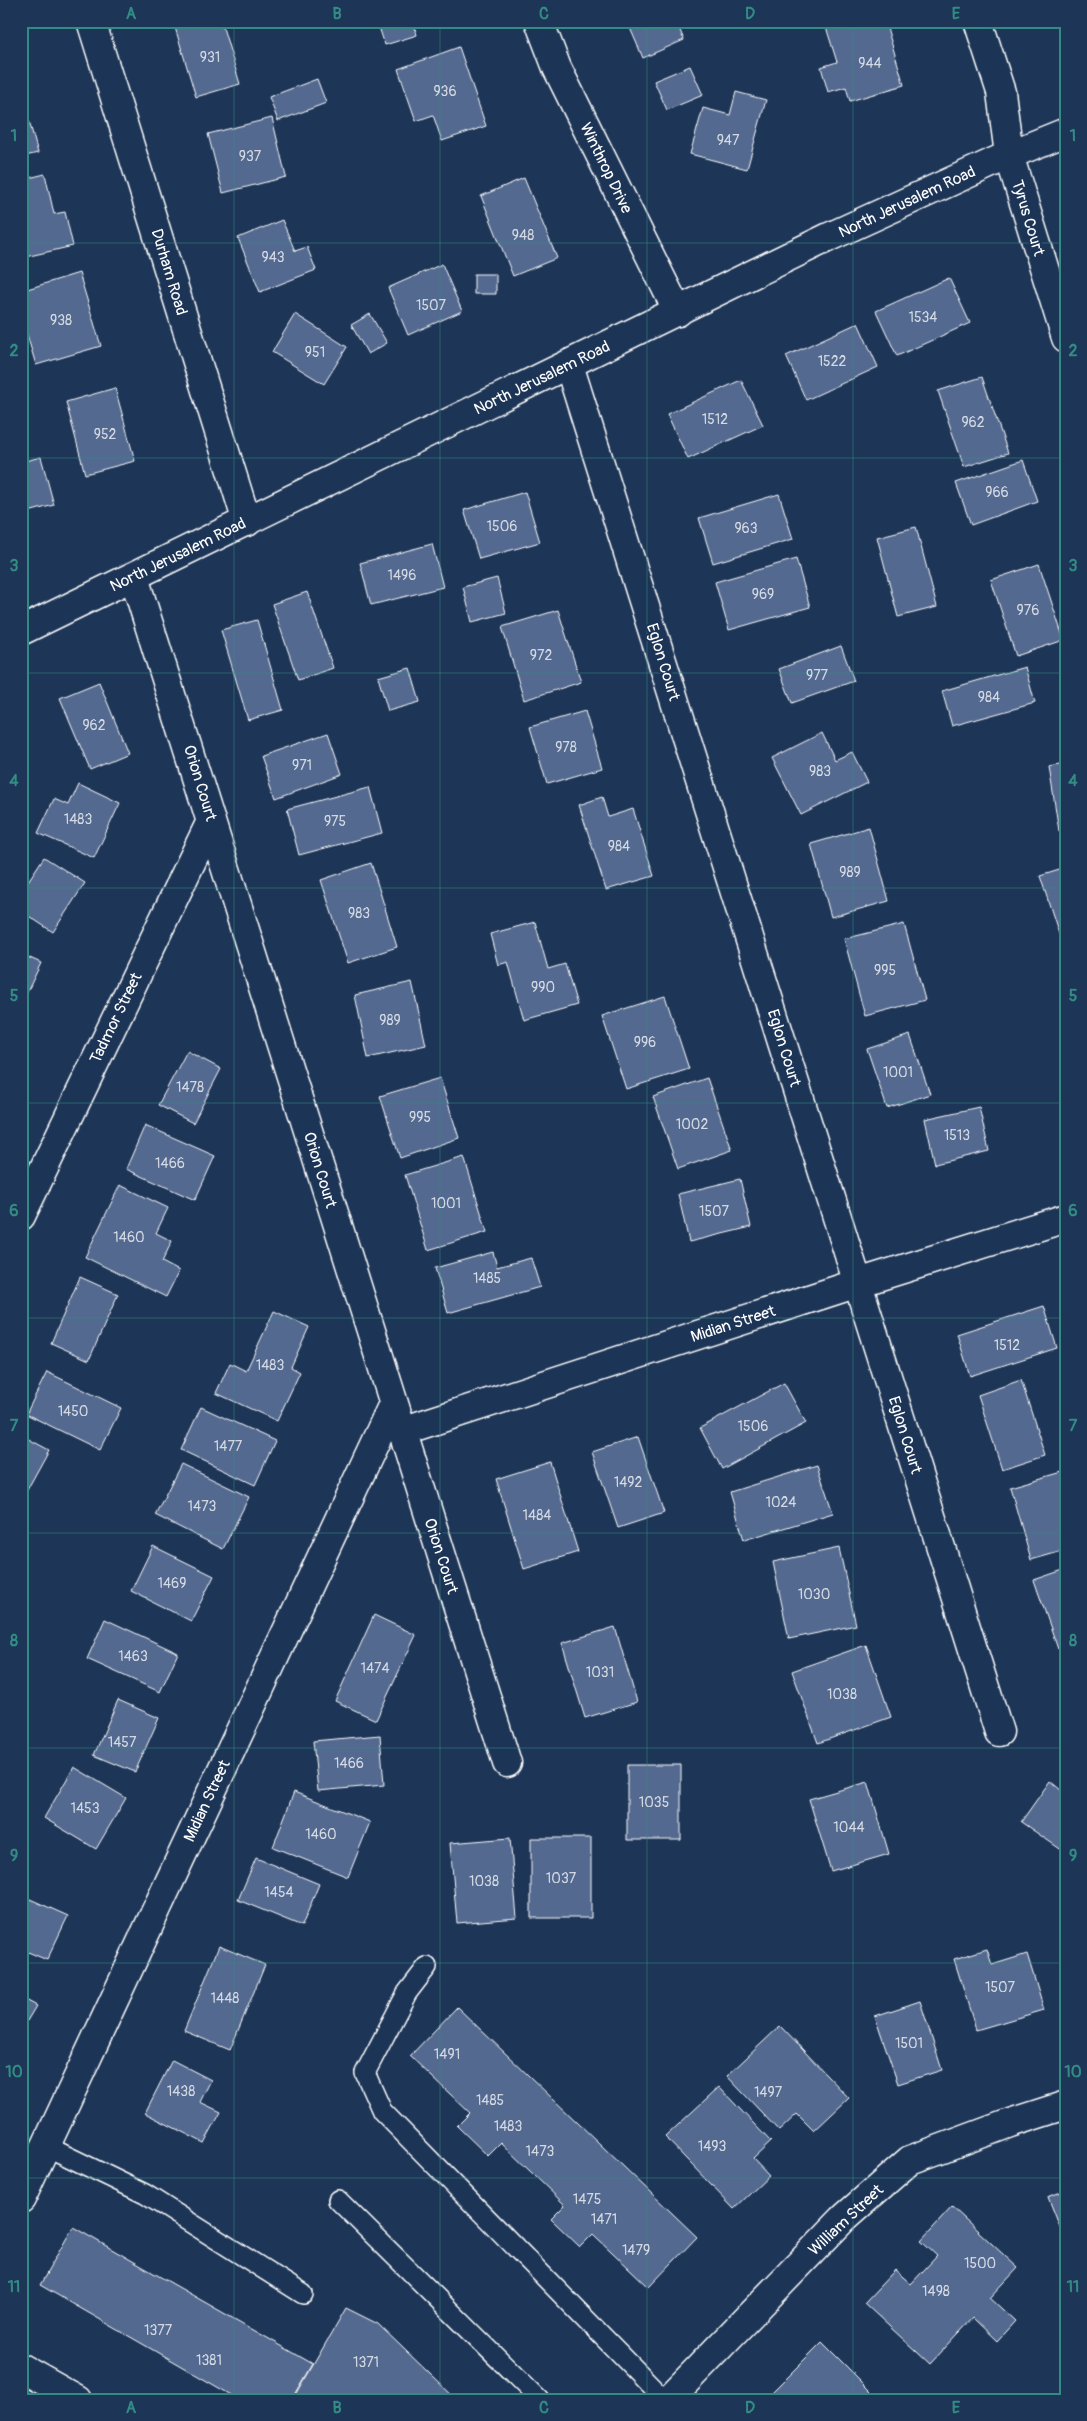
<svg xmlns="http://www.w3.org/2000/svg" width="1087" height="2421" viewBox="0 0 1087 2421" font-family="Pangolin,sans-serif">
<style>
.building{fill:#526990;stroke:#fff}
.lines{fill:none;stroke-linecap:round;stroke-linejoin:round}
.lane-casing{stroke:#fff;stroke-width:22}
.street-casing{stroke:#fff;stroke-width:31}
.secondary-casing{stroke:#fff;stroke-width:31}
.primary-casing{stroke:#fff;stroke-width:31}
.lane{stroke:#1d3557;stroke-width:19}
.street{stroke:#1d3557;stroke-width:28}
.secondary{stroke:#1d3557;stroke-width:28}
.primary{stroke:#1d3557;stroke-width:28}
.grid{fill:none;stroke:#338b84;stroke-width:1;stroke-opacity:0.55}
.labels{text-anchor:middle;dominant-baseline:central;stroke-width:4;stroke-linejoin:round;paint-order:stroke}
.number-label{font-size:14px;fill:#d4dae3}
.street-label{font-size:16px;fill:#fff;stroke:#1d3557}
.neatline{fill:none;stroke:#338b84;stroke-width:2}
.grid-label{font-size:16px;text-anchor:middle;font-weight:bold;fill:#338b84}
</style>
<rect width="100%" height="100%" fill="#1d3557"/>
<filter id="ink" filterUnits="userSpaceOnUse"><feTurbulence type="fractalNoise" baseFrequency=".02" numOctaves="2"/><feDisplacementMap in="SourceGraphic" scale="10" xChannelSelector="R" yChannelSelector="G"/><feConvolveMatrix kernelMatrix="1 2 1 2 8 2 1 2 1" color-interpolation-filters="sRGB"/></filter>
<g filter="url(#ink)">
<path class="building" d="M183,21H221L240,84L196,97L174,24Z
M377,21H413L417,35L385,45Z
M627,21H676L684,40L643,58Z
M847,21H885L904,85L850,101L846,87L828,92L821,67L837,62L826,27Z
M459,47L486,126L442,141L433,115L416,121L398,69Z
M690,66L703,95L667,110L654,81Z
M317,79L326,103L278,121L269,97Z
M21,92L38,153L21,157Z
M736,92L766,100L747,169L690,154L703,108L730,115Z
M272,118L286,177L223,193L208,134Z
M45,174L54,214L65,212L73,246L21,258V180Z
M524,178L557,258L513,276L481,196Z
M282,220L295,251L307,247L316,270L260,292L238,238Z
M442,264L462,311L408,335L388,288Z
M79,273L101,346L36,365L21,315V291Z
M474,274H496V294H474Z
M949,278L970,323L897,356L876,311Z
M295,314L347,347L324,384L272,352Z
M370,314L387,343L368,354L351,325Z
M858,323L878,367L806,400L786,356Z
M982,377L1008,453L964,467L938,391Z
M741,380L763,425L688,459L667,414Z
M115,388L135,461L85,474L66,402Z
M41,457L54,505L21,514V462Z
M1023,460L1037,501L971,525L956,483Z
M525,492L540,542L479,559L464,510Z
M779,494L793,539L713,563L699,518Z
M916,527L937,607L898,617L877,537Z
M432,544L443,587L371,605L360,563Z
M796,559L810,607L729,630L715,582Z
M1039,564L1064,640L1016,656L991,580Z
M497,578L506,613L472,622L463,587Z
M307,592L333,668L298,680L272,604Z
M558,610L581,682L524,700L502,627Z
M257,620L283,710L248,720L221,630Z
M841,646L854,681L792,703L779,669Z
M1025,667L1035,703L952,726L942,691Z
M410,668L420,702L388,711L378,677Z
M99,682L128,753L90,769L60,698Z
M585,711L602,768L547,784L530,727Z
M328,733L342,774L276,798L261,756Z
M822,733L835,760L852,752L867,782L801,815L772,758Z
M1066,764V830L1059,831L1049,767Z
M78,783L120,803L94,858L38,833L54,799L68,805Z
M370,787L382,833L299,855L287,809Z
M602,797L608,817L633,809L654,876L606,890L579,805Z
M869,827L889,901L831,917L811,844Z
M44,857L85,883L53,932L21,911V892Z
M371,863L397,947L348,963L321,880Z
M1066,868V942L1062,943L1040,876Z
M535,922L548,969L565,964L577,1005L524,1020L508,962L498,965L490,934Z
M904,924L925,1000L865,1016L844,939Z
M21,954L41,963L21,1005Z
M412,982L426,1045L368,1058L355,995Z
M665,996L689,1069L626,1089L602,1016Z
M910,1035L930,1094L887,1108L867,1049Z
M187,1051L221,1069L193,1123L158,1105Z
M440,1078L459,1138L400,1158L380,1096Z
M707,1078L732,1150L678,1169L653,1097Z
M979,1107L989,1151L935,1164L925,1119Z
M145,1125L215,1156L195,1200L126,1169Z
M464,1157L487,1232L428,1250L405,1175Z
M740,1179L751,1227L689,1242L678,1194Z
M120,1185L168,1208L156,1233L172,1241L162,1262L179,1271L166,1297L85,1257Z
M493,1252L497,1267L531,1258L540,1287L448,1313L435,1268Z
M80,1277L118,1294L89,1360L51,1343Z
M1044,1306L1057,1348L970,1376L957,1334Z
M274,1311L309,1327L291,1367L300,1372L277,1421L216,1393L230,1363L246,1371Z
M47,1372L121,1408L100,1450L26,1414Z
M1021,1380L1045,1455L1002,1469L978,1395Z
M784,1383L806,1423L722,1469L700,1428Z
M201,1407L275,1441L255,1485L181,1450Z
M21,1435L49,1450L21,1501Z
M638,1437L664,1513L618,1528L592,1452Z
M550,1462L578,1552L524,1569L496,1479Z
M181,1464L249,1497L223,1549L155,1515Z
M817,1465L833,1513L744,1540L730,1492Z
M1066,1471V1550L1031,1560L1010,1487Z
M153,1546L214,1576L191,1621L131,1591Z
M839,1548L856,1625L789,1639L773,1562Z
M1066,1569V1646L1058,1649L1034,1580Z
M374,1615L416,1635L376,1720L335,1701Z
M105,1619L178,1653L160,1692L87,1659Z
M615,1627L637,1702L585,1718L562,1643Z
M866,1645L891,1717L818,1743L792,1671Z
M118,1700L159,1718L135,1772L94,1755Z
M380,1735L384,1785L318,1791L313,1741Z
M627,1765H681V1840H627Z
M74,1767L126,1798L96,1849L44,1818Z
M1050,1781L1062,1791L1066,1786V1853L1021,1822Z
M868,1782L889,1854L831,1871L809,1799Z
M294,1792L370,1822L348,1877L273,1847Z
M510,1838L517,1918L457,1923L450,1843Z
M531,1838H591V1918H531Z
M256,1858L319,1884L302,1926L238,1900Z
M21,1895L68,1916L47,1960L21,1949Z
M219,1946L265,1965L230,2050L184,2031Z
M987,1949L992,1965L1027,1954L1044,2010L976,2030L954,1959Z
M21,1998L36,2006L21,2031Z
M920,2001L942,2070L898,2084L875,2016Z
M457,2007L697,2237L649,2287L593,2234L580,2247L551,2219L565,2205L501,2143L488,2156L457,2126L470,2113L410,2056Z
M780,2026L849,2098L814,2131L797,2114L779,2131L727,2076Z
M172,2060L211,2080L200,2102L221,2112L204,2143L145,2113Z
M719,2087L771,2142L753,2159L769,2176L734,2209L665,2137Z
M1066,2190V2242L1048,2197Z
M952,2207L1018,2268L990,2298L1015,2321L997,2341L973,2318L930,2364L864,2303L895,2270L911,2284L937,2256L921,2241Z
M73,2227L313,2364L292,2400H240L40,2285Z
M346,2308L378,2324L457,2400H293Z
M822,2342L872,2392L864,2400H764Z"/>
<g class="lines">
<defs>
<path id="lane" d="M427,1967L407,1993L365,2073L382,2111L665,2400
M46,2146L145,2194L303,2294
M338,2200L540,2400"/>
<path id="street" d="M91,21L247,522
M539,21L557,68L678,312
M978,21L1001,92L1009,155L1066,338
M569,365L999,1732
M134,577L507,1763
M21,1216L211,821
M402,1431L858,1283L1066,1218
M21,2199L393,1404
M668,2400L844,2218L910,2160L1010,2123L1066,2105"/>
<path id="secondary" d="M21,631L829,237L1009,155L1066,132"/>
<path id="primary" d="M21,2368L78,2400"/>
</defs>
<use href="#lane" class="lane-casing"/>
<use href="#street" class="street-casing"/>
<use href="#secondary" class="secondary-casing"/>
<use href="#primary" class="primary-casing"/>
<use href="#lane" class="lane"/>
<use href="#street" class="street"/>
<use href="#secondary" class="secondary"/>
<use href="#primary" class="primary"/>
</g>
</g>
<path class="grid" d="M234,21V2400M440,21V2400M647,21V2400M853,21V2400M21,243H1066M21,458H1066M21,673H1066M21,888H1066M21,1103H1066M21,1318H1066M21,1533H1066M21,1748H1066M21,1963H1066M21,2178H1066"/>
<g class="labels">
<g class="number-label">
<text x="210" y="57">931</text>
<text x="870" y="63">944</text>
<text x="445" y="91">936</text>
<text x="728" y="140">947</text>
<text x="250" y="156">937</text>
<text x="523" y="235">948</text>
<text x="273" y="257">943</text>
<text x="431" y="305">1507</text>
<text x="923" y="317">1534</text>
<text x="61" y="320">938</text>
<text x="315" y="352">951</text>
<text x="832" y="361">1522</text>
<text x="715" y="419">1512</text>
<text x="973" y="422">962</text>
<text x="105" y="434">952</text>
<text x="997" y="492">966</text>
<text x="502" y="526">1506</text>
<text x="746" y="528">963</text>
<text x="402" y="575">1496</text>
<text x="763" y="594">969</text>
<text x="1028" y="610">976</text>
<text x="541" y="655">972</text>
<text x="817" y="675">977</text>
<text x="989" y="697">984</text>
<text x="94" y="725">962</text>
<text x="566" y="747">978</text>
<text x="302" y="765">971</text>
<text x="820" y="771">983</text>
<text x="78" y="819">1483</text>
<text x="335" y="821">975</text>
<text x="619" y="846">984</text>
<text x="850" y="872">989</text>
<text x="359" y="913">983</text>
<text x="885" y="970">995</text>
<text x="543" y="987">990</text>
<text x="390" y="1020">989</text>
<text x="645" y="1042">996</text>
<text x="898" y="1072">1001</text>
<text x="190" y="1087">1478</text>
<text x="420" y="1117">995</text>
<text x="692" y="1124">1002</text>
<text x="957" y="1135">1513</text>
<text x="170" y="1163">1466</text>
<text x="446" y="1203">1001</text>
<text x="714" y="1211">1507</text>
<text x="129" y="1237">1460</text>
<text x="487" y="1278">1485</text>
<text x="1007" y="1345">1512</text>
<text x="270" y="1365">1483</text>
<text x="73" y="1411">1450</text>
<text x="753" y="1426">1506</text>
<text x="228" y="1446">1477</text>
<text x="628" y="1482">1492</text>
<text x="781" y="1502">1024</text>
<text x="202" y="1506">1473</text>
<text x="537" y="1515">1484</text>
<text x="172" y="1583">1469</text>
<text x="814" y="1594">1030</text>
<text x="133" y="1656">1463</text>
<text x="375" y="1668">1474</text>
<text x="600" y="1672">1031</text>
<text x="842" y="1694">1038</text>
<text x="122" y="1742">1457</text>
<text x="349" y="1763">1466</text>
<text x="654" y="1802">1035</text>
<text x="85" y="1808">1453</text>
<text x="849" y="1827">1044</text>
<text x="321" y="1834">1460</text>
<text x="561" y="1878">1037</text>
<text x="484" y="1881">1038</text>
<text x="279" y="1892">1454</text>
<text x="1000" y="1987">1507</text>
<text x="225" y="1998">1448</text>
<text x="909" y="2043">1501</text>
<text x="447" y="2054">1491</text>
<text x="181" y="2091">1438</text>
<text x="768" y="2092">1497</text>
<text x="490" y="2100">1485</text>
<text x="508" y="2126">1483</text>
<text x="712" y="2146">1493</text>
<text x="540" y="2151">1473</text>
<text x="587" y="2199">1475</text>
<text x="604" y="2219">1471</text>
<text x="636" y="2250">1479</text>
<text x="980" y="2263">1500</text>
<text x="936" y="2291">1498</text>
<text x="158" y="2330">1377</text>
<text x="209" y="2360">1381</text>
<text x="366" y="2362">1371</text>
</g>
<g class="street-label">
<text transform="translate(606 168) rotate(64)">Winthrop Drive</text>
<text transform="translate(907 202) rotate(-25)">North Jerusalem Road</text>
<text transform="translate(1028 218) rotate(73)">Tyrus Court</text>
<text transform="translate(169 272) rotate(73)">Durham Road</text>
<text transform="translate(542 378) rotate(-26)">North Jerusalem Road</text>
<text transform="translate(178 555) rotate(-26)">North Jerusalem Road</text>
<text transform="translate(663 662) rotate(73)">Eglon Court</text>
<text transform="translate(200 783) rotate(73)">Orion Court</text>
<text transform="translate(116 1018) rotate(-64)">Tadmor Street</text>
<text transform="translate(784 1048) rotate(73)">Eglon Court</text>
<text transform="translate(320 1170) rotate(73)">Orion Court</text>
<text transform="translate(733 1324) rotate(-18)">Midian Street</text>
<text transform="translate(905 1435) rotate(73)">Eglon Court</text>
<text transform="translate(441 1556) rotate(72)">Orion Court</text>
<text transform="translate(207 1801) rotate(-65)">Midian Street</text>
<text transform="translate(846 2220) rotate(-43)">William Street</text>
</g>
</g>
<rect width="1087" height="2421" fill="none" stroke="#1d3557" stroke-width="55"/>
<rect x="28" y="28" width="1032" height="2366" class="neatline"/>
<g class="grid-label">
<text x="131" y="19">A</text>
<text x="337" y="19">B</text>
<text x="544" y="19">C</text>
<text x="750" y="19">D</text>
<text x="956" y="19">E</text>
<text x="14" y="141">1</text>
<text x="1073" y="141">1</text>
<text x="14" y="356">2</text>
<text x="1073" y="356">2</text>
<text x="14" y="571">3</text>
<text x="1073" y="571">3</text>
<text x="14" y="786">4</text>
<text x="1073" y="786">4</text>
<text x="14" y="1001">5</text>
<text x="1073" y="1001">5</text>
<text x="14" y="1216">6</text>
<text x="1073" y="1216">6</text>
<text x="14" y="1431">7</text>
<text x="1073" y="1431">7</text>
<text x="14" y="1646">8</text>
<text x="1073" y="1646">8</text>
<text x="14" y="1861">9</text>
<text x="1073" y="1861">9</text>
<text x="14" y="2077">10</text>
<text x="1073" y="2077">10</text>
<text x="14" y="2292">11</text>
<text x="1073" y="2292">11</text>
<text x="131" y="2413">A</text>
<text x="337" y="2413">B</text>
<text x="544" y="2413">C</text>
<text x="750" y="2413">D</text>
<text x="956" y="2413">E</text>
</g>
</svg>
